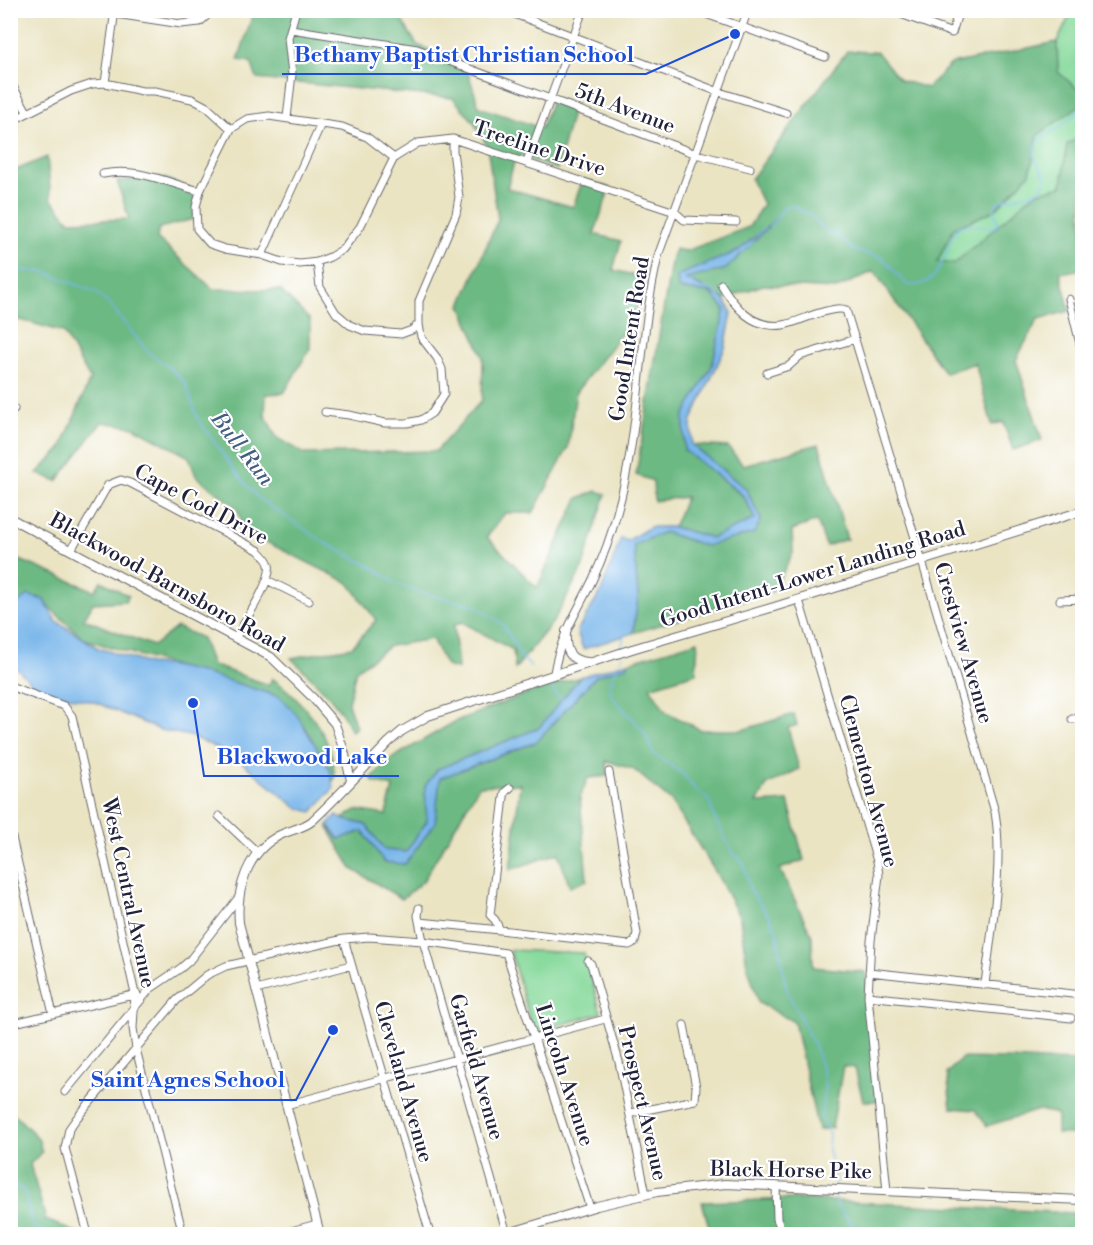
<svg xmlns="http://www.w3.org/2000/svg" width="1093" height="1245" viewBox="0 0 1093 1245" font-family="'Libre Bodoni',serif">
<style>
.green{fill:#86d99b;stroke:#547e6b;stroke-width:1.5}
.forest{fill:#6cb983;stroke:#476e5f;stroke-width:1.5}
.water{fill:#77b5ea;stroke:#4c6c92;stroke-width:1.5}
.lines{fill:none;stroke-linecap:round;stroke-linejoin:round}
.stream{stroke:#77b5ea;stroke-width:1.5}
.minor-casing{stroke:#68666b;stroke-width:9}
.major-casing{stroke:#68666b;stroke-width:10}
.minor{stroke:#fff;stroke-width:7}
.major{stroke:#fff;stroke-width:8}
.labels{text-anchor:middle;dominant-baseline:central;stroke-width:4.5;stroke-linejoin:round;paint-order:stroke}
.street-label{font-size:21px;fill:#22223b;stroke:#fff}
.water-label{font-size:22px;font-style:italic;fill:#445d81;stroke:#fff}
.leader{fill:none;stroke:#1d4ed8;stroke-width:2}
.callout-dot{fill:#1d4ed8;stroke:#fff;stroke-width:2}
.callout-label{font-size:22px;text-anchor:middle;font-weight:bold;fill:#1d4ed8;stroke:#fff;stroke-width:4.5;stroke-linejoin:round;paint-order:stroke}
</style>
<rect width="100%" height="100%" fill="#fff"/>
<filter id="ink" filterUnits="userSpaceOnUse"><feTurbulence type="fractalNoise" baseFrequency=".0167" numOctaves="2"/><feDisplacementMap in="SourceGraphic" scale="12" xChannelSelector="R" yChannelSelector="G"/><feConvolveMatrix kernelMatrix="1 2 1 2 8 2 1 2 1" color-interpolation-filters="sRGB"/></filter>
<filter id="wash" filterUnits="userSpaceOnUse"><feTurbulence type="fractalNoise" baseFrequency=".008" numOctaves="4" result="noise"/><feDisplacementMap in="SourceGraphic" scale="24" xChannelSelector="R" yChannelSelector="G"/><feGaussianBlur stdDeviation="1.35" result="paint"/><feColorMatrix in="noise" values="0 0 0 0 0 0 0 0 0 0 0 0 0 0 0 0 0 1.4 0 .05"/><feComposite in="paint" operator="in"/></filter>
<g filter="url(#wash)">
<rect width="100%" height="100%" fill="#eae4c3"/>
<path class="green" d="M1072,11H1082V93L1058,72L1057,42Z
M1082,98V137L1067,144L1062,186L1035,193L954,264L937,263L954,228L995,210L1030,173L1038,135L1080,105Z
M510,950L584,953L601,1013L541,1030L533,1031Z"/>
<path class="forest" d="M254,11H396L417,45L465,63L479,107L541,128L553,98L574,105L557,169L516,155L507,188L573,207L583,179L610,188L594,234L621,241L613,270L642,277L633,334H621L576,392L568,448L533,513H505L487,537L537,588L578,498L597,491L606,494L582,569L553,622L515,669L513,650L462,622L454,625L458,669L446,666L432,639L390,646L356,670L348,703L356,727L351,732C340,702 313,680 291,658L352,647L376,620L349,583L246,532L236,507L196,476L189,457L134,427L102,422L57,481L37,473L61,449L90,379L63,332L21,320L11,321V172L47,157L51,199L70,221L129,219L117,181L161,177L198,192L194,219L159,228L157,238L213,289L280,290L310,320V348L284,393L266,394L265,415L277,438L305,454L436,451L482,400L483,357L461,305L498,219L487,146L473,121L453,98L257,79L251,62L238,60Z
M1057,42L1058,72L1082,93L1080,105L1038,135L1030,173L995,210L954,228L937,262L954,264L1035,193L1062,186L1067,144L1082,137V269L1060,273L1070,311L1038,319L1016,360L1042,440L1013,450L1003,422L992,425L975,363L945,373L874,271L836,289L763,285L724,299L685,279L726,269L769,225L738,251L677,276L679,289L711,293L725,309L712,366L684,416V450L744,497L755,519L712,538L673,527L686,497L654,501L653,481L636,475L672,257L675,249L686,251L749,227L763,204L751,179L847,51L877,52L900,80L927,88L951,64Z
M819,444L847,539L826,546L817,521L792,530L793,553L773,591L633,633L638,598L634,545L664,532L706,546L761,520L746,489L692,445L728,447L743,465Z
M10,556L95,591L101,581L129,596L125,601L93,603L84,619L153,646L177,627L202,638L212,665L269,685L272,678C296,695 320,722 330,750C333,759 334,769 335,778L332,782L280,697L84,639L38,597L11,612Z
M698,641L696,673L650,687L666,712L701,730H742L794,714L797,725L788,728L799,769L767,785L757,803L788,801L804,860L780,869L812,936L813,967L866,972L878,1101H863L855,1068L843,1066L832,1128L818,1130L794,1022L759,1003L747,965L740,918L716,873L671,801L633,769L606,761L608,776L588,778L580,797L587,880L570,887L558,853L510,870L520,784L479,786L423,881L402,899L352,869L327,826L339,839L363,831L384,861L405,864L435,823L440,778L536,742L596,676L627,666L628,662Z
M580,677L539,728L438,769L425,786L427,821L406,852L385,850L366,825L342,819L356,810L386,815L393,787L373,782L372,778L387,761L456,721L528,693Z
M962,1058L1082,1061V1134H1057V1114L1039,1110L987,1126L975,1110L951,1108L947,1073Z
M10,1110L38,1138L42,1152L30,1164L46,1220L80,1234H11Z
M795,1199L1074,1213V1234H711L702,1202Z"/>
<path class="water" d="M778,217L726,269L686,279L724,299L732,313L725,348L691,422L692,445L746,489L761,520L754,533L706,546L664,532L634,545L638,598L633,633L583,649L577,631L601,592L621,538L627,541L650,527H673L712,538L755,519L744,496L684,450V416L712,366L725,309L711,293L679,289L677,276L738,251Z
M28,595L44,600L56,621L98,648L149,664L168,665L201,672L280,697L297,715L330,769L334,788L312,812L297,808L233,755L190,736L160,730L95,702L51,693L40,688L32,684L19,670L10,664L11,604H17Z
M628,662L627,666L596,676L536,742L440,778L435,823L405,864L384,862L363,831L339,839L328,825L337,815L342,819L366,825L385,850L406,852L427,821L425,786L438,769L539,728L580,677Z"/>
<g class="lines">
<path class="stream" d="M769,226L778,217L785,206H794L810,215L827,232L841,238L853,250L883,258L907,285C950,290 944,230 963,225C968,223 987,228 995,227L998,223L994,210L997,203C1014,192 1041,202 1046,177L1034,157C1034,136 1045,138 1058,128C1067,122 1074,115 1082,109
M757,235L765,228
M742,253L753,241
M10,269L45,272L95,292L111,306L148,352L171,369L185,383L198,419L234,470L258,498L325,543L374,568L398,585L430,595L475,605L503,625L524,660L531,667
M704,289L713,290L720,298
M622,650L623,637
M620,665L622,655
M617,668C612,679 607,686 613,698L643,730L654,754L683,774L695,789L709,800L714,817L729,846L734,854L743,861L750,890L769,916L777,932L784,977L788,993L814,1045L822,1067L825,1088L821,1118L829,1134L828,1152L834,1170L835,1185
M551,685L556,695L563,699
M326,813L333,820
M10,1180L25,1192L32,1225L39,1230L52,1234
M835,1192L837,1205L859,1234"/>
</g>
</g>
<g filter="url(#ink)">
<g class="lines">
<defs>
<path id="minor" d="M90,10L181,24L200,22L213,10
M504,10L719,92L786,113
M695,10L825,57
M890,10L952,33L959,10
M291,29L417,49L696,154L750,168
M10,81L27,112
M105,83L115,10
M287,118L292,74L288,38L296,10
M10,122L71,91L92,84L105,83L142,91H155L192,99L207,107L231,129
M394,158L367,137L342,127L269,116L247,119L231,129L200,191L196,207L197,229L210,244L225,249L262,255L282,262L300,264L317,262L330,257L343,249L349,241L360,227L394,158L418,143L453,139L675,212L684,220L736,222
M527,162L583,10
M103,174C138,167 167,183 200,191
M262,255L321,124
M317,262L320,287L336,313L350,325L365,331L401,334L412,330L419,324
M721,284C735,307 752,329 783,325C796,323 810,315 823,312C831,310 838,307 846,310L922,561L995,812C1004,866 991,930 985,985
M1069,299L1082,352
M767,373L789,366L800,356L855,339
M10,406L14,409
M325,412L349,415L385,423H407L421,420L432,413L444,394L442,369L437,358L421,337L419,324V301L456,214L459,197L453,151V139
M71,550L108,485L121,480L130,483L258,550C263,555 268,559 269,565C273,580 244,622 236,637
M267,580L309,601
M799,600L877,861L879,875L871,941L868,996L887,1191
M1060,600L1082,599
M554,673C559,639 577,612 592,581C602,560 611,537 617,513C641,428 638,338 659,253L748,10
M10,686L64,706L72,716L135,994L133,1028L136,1049L183,1234
M1072,719L1082,718
M510,788L505,792L504,797L490,915L495,920L500,930L629,945L635,942L637,933L609,772
M219,816L258,853
M10,829L53,1014
M419,908L418,916L423,941L507,1234
M420,922L500,930
M344,939L430,1234
M588,961L591,964L619,1062L646,1194
M869,972L1082,995
M256,990L351,965
M868,996L1071,1018
M10,1024L137,994
M65,1092L150,989L181,968L189,961L239,897
M286,1105L605,1019
M631,1113L695,1100L696,1087L684,1025
M776,1186L777,1219L783,1234
M88,1234L65,1148L69,1129L76,1119L177,1000L207,975L226,966L344,939L369,937L423,941L506,953L590,1208
M280,1234L317,1224"/>
<path id="major" d="M10,518L271,657L313,698L335,724L344,751L351,780
M566,631C565,649 568,661 588,662
M320,1234L239,923C236,889 247,853 278,836C289,830 302,829 312,821C339,796 364,768 389,742L402,731L428,716L632,649L774,607L1082,511
M505,1234L597,1206L657,1192L725,1184L1082,1200"/>
</defs>
<use href="#minor" class="minor-casing"/>
<use href="#major" class="major-casing"/>
<use href="#minor" class="minor"/>
<use href="#major" class="major"/>
</g>
</g>
<g class="labels">
<g class="street-label">
<text transform="translate(625 109) rotate(21)">5th Avenue</text>
<text transform="translate(539 149) rotate(18)">Treeline Drive</text>
<text transform="translate(630 339) rotate(-81)">Good Intent Road</text>
<text transform="translate(201 505) rotate(28)">Cape Cod Drive</text>
<text transform="translate(813 575) rotate(-17)">Good Intent-Lower Landing Road</text>
<text transform="translate(167 583) rotate(29)">Blackwood-Barnsboro Road</text>
<text transform="translate(963 643) rotate(74)">Crestview Avenue</text>
<text transform="translate(868 781) rotate(75)">Clementon Avenue</text>
<text transform="translate(128 893) rotate(78)">West Central Avenue</text>
<text transform="translate(476 1067) rotate(74)">Garfield Avenue</text>
<text transform="translate(564 1075) rotate(72)">Lincoln Avenue</text>
<text transform="translate(403 1082) rotate(74)">Cleveland Avenue</text>
<text transform="translate(642 1103) rotate(77)">Prospect Avenue</text>
<text transform="translate(791 1171) rotate(1)">Black Horse Pike</text>
</g>
<g class="water-label">
<text transform="translate(242 449) rotate(52)">Bull Run</text>
</g>
</g>
<path class="leader" d="M735 34L646 74H282M193 703L204 776H399M333 1030L296 1100H79"/>
<g class="callout-dot">
<circle cx="735" cy="34" r="6"/>
<circle cx="193" cy="703" r="6"/>
<circle cx="333" cy="1030" r="6"/>
</g>
<g class="callout-label">
<text x="464" y="62">Bethany Baptist Christian School</text>
<text x="302" y="764">Blackwood Lake</text>
<text x="188" y="1087">Saint Agnes School</text>
</g>
<rect width="1093" height="1245" fill="none" stroke="#fff" stroke-width="36"/>
</svg>
